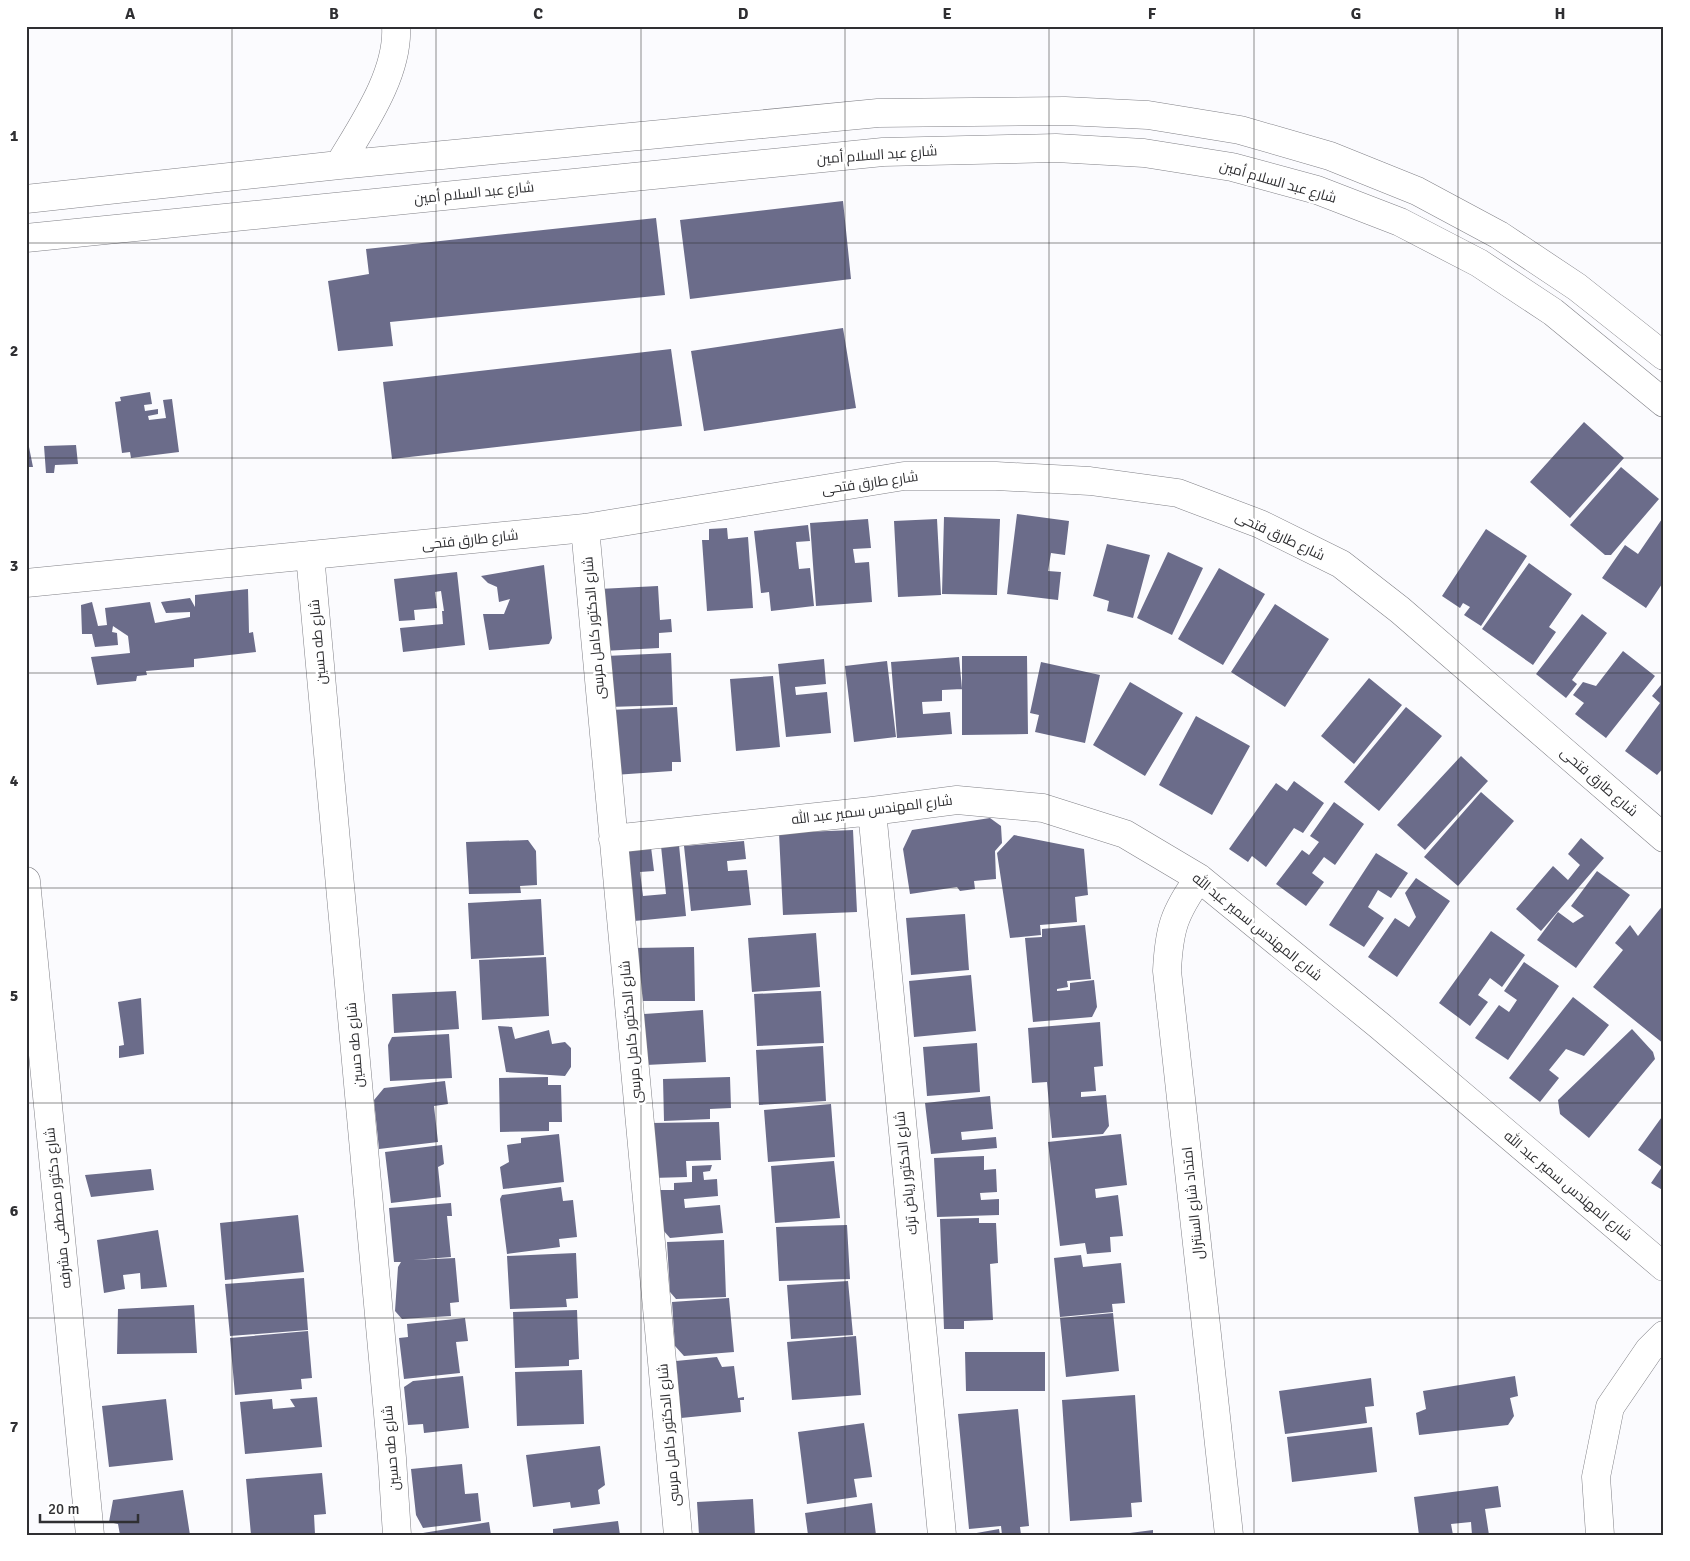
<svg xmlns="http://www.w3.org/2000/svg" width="1690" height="1561" viewBox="0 0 1690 1561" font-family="Signika,Cairo,sans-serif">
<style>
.building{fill:#6b6c8a}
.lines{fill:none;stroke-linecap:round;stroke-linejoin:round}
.minor-casing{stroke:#818187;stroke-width:29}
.minor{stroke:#fff;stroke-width:28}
.grid{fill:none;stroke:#2f2f32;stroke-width:1;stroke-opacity:0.55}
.labels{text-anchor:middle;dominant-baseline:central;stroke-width:5;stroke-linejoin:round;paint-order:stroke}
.street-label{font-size:14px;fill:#2f2f32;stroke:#fff}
.neatline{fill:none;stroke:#2f2f32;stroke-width:2}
.grid-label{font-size:16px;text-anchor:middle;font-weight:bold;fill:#2f2f32}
</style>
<rect width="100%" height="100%" fill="#fbfbfe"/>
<path class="building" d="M843,201L851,279L690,299L680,220Z
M656,218L665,295L390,322L393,346L338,351L328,281L369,274L366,249Z
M843,328L856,408L704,431L691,351Z
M671,349L682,426L392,459L383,382Z
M150,392L152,404L144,405L145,411L158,409V414L148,416L149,420L166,418L163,400L172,399L179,452L131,458L130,452L122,453L115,402L121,401L120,397Z
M1584,422L1624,458L1570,518L1530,482Z
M76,445L78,464L55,465L54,473H46L44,446Z
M26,447H29L33,467H26Z
M1621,467L1659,499L1611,555H1605L1570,525Z
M1017,514L1069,521L1065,555L1051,553L1048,571L1061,572L1058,600L1007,594Z
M1664,516V581L1646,608L1602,578L1625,545L1638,554Z
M944,517L1000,519L997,595L942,594Z
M868,519L871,548L853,549L855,563L869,562L872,602L816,606L810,523Z
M937,519L941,595L898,597L894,521Z
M808,525L810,541L796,542L799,569L810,568L814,606L771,611L769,592L761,593L754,531Z
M727,528L728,539L748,537L753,608L707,611L702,540H709V529Z
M1486,529L1527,556L1481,626L1464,615L1470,607L1463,603L1460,608L1442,596Z
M1107,544L1150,555L1133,618L1107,611L1109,601L1093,596Z
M1168,552L1203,568L1172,635L1137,618Z
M1529,563L1572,594L1549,627L1556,632L1533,665L1482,629Z
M544,565L552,638L549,644L489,650L483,614H504L510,599L499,602L497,587L488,583L481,576Z
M1219,568L1265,594L1223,665L1178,639Z
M457,572L465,645L403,652L400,628L443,624L442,611H444L441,591L435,592L437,608L414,610L415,620L399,621L394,579Z
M658,586L660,620L671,619L672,632L659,633V648L603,651L599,589Z
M248,589L249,633L253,632L256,652L194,659V667L146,671L147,675L137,676L136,681L97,685L91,657L130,653L128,636L113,626L112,632L117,633L118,645L95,647L92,634H82L81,605L92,602L98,626L107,625L105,608L150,602L155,623L190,617V612L166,613L161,602L190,598L195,607V595Z
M1275,604L1329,639L1285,707L1231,672Z
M1582,614L1607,633L1572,680L1577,684L1566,698L1536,674Z
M1623,651L1655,676L1606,738L1575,714L1584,703L1573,695L1583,682L1596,686Z
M671,653L673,705L609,707L606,656Z
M962,656H1027L1028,734L962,735Z
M959,657L962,689L942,690V701L922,702L923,714L950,712L952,734L897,738L891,662Z
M824,659L826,684L795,687L796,695L827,692L831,733L786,737L778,664Z
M887,661L896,737L854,742L845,666Z
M1041,662L1100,675L1085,743L1035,732L1039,715L1030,713Z
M773,676L780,747L736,751L730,679Z
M1369,678L1402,705L1354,764L1321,736Z
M1130,682L1183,713L1145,776L1093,745Z
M1661,685L1664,687V767L1657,775L1625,751L1660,703L1652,696Z
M677,707L681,762H672V771L614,775L610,710Z
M1406,707L1442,736L1379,811L1344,782Z
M1196,716L1250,746L1212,815L1159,785Z
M1461,756L1488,781L1425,850L1397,825Z
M1294,781L1324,803L1303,833L1294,828L1266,867L1252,856L1248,862L1229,849L1276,783L1287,791Z
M1481,792L1514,821L1458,886L1424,857Z
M1334,802L1364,824L1335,865L1324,857L1312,873L1324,882L1306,906L1276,884L1302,850L1309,855L1319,842L1310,836Z
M990,818L1001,826L1002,843L995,851L996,879L974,881L975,889L960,891L957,887L910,894L903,849L912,830Z
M853,830L857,912L783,915L779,833Z
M1014,835L1084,849L1088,895L1075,897L1077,922L1040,925L1041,935L1010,938L997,853Z
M1581,838L1604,858L1541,931L1516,909L1553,866L1568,880L1580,865L1568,854Z
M528,840L536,851L537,885L520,886L521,893L469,894L466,842Z
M744,841L746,859L727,861L728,871L747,870L751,905L691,911L684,846Z
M679,845L686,916L624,922L616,850L651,847L654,871L640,872L643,896L666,894L661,846Z
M1376,853L1408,873L1391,898L1378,890L1368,907L1384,918L1364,947L1329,925Z
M1597,871L1630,895L1576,968L1537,940L1558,912L1573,923L1584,916L1571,906Z
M1416,878L1450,901L1397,977L1368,957L1395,918L1409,927L1416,917L1405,893Z
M541,899L544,955L471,959L468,903Z
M1664,904V1044L1593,987L1623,950L1615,943L1630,925L1638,936Z
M965,914L969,970L911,975L906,918Z
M1085,925L1091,979L1067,981L1068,987L1057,989V991L1070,990V983L1094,980L1097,1007L1092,1017L1033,1022L1025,938L1042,937V929Z
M1491,931L1525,955L1502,987L1490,978L1478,995L1488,1002L1470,1026L1439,1003Z
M816,933L820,987L752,992L748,938Z
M694,947L695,1001H635L634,948Z
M546,957L549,1016L482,1020L479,960Z
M1524,962L1559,986L1508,1060L1475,1038L1499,1005L1509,1012L1517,1000L1504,991Z
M971,975L976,1031L914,1037L909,981Z
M456,991L459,1029L394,1033L392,994Z
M821,991L824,1043L757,1046L754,994Z
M1573,997L1609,1025L1584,1056L1566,1049L1549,1070L1559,1078L1540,1102L1509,1078Z
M141,998L144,1054L119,1058V1046L124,1045L118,1002Z
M703,1010L706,1062L646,1065L644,1014Z
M1100,1022L1103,1066L1094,1067L1096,1091L1081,1092V1097L1106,1095L1109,1126L1103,1134L1052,1138L1047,1082L1032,1083L1028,1028Z
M498,1026L512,1027L515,1039L549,1030L552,1044L565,1042L571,1048V1067L565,1076L506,1072Z
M1632,1029L1653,1052L1655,1059L1589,1138L1560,1114L1558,1100Z
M449,1034L452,1078L390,1081L388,1045L392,1037Z
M977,1043L980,1092L927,1096L923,1047Z
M823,1046L826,1101L759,1105L756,1050Z
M548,1077V1085H561L562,1122H549V1131L500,1132L499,1078Z
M730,1077L731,1108L710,1109V1119L664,1121L663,1079Z
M445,1081L448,1104L434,1106L438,1142L379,1149L374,1100L384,1088Z
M990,1096L993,1129L961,1132L962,1140L996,1137L997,1148L931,1154L925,1103Z
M831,1104L835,1157L768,1162L764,1110Z
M1664,1114V1191L1651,1183L1662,1167L1638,1150Z
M719,1122L721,1160L686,1161L687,1177L652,1178L650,1123Z
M559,1134L564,1182L503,1189L500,1167L509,1162L507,1145L521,1143V1138Z
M1121,1134L1127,1185L1095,1189L1096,1198L1118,1195L1123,1236L1110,1237L1111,1252L1087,1254L1085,1243L1060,1246L1048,1142Z
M442,1145L444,1164L438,1167L441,1197L391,1203L385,1152Z
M984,1156V1170L996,1169L997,1192L980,1193L981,1200L999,1199V1215L937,1217L934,1158Z
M834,1161L840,1218L775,1223L771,1166Z
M712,1165L710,1171L703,1172L704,1180L717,1179L718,1196L684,1199L685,1208L720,1205L723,1233L670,1238L663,1230L660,1190H674V1183L692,1182V1166Z
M151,1169L154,1190L91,1197L85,1175Z
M561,1187L563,1201L573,1200L577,1237L559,1239L560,1247L507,1254L500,1199L502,1195Z
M451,1203L452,1216H447L451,1257L413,1260L455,1258L459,1302L450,1303L451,1316L402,1319L395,1311L398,1267L401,1262H394L389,1208Z
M298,1215L304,1272L225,1280L220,1223Z
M979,1218V1223H996L998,1263L990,1264L993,1320L964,1321V1329H944L940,1219Z
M847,1225L850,1279L779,1281L776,1227Z
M158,1230L167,1287L141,1289L140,1273L123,1275L125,1289L104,1293L97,1240Z
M724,1240L726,1297L676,1299L670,1292L667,1242Z
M576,1253L578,1298L566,1299L567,1307L510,1309L507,1256Z
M1081,1255L1083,1267L1121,1263L1125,1303L1112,1304L1113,1312L1060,1317L1054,1258Z
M304,1278L308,1330L230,1336L225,1284Z
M848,1281L853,1335L791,1339L787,1285Z
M729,1298L734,1352L684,1356L675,1346L672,1302Z
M194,1305L197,1353L117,1354L118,1309Z
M577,1310L579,1359L569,1360V1366L515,1368L513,1312Z
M1113,1313L1119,1371L1066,1377L1060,1318Z
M465,1318L468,1341L456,1342L460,1373L404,1379L399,1338L408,1337L407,1324Z
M308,1331L312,1378L301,1379L302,1389L235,1395L230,1338Z
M856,1336L861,1395L792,1400L787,1342Z
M965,1352H1045V1391H966Z
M717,1357L722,1367L734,1366L738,1398L744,1397V1400H740L741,1412L681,1418L676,1361Z
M582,1370L584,1424L517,1426L515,1372Z
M463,1376L469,1428L424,1433L423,1424L408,1425L404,1387L413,1381Z
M1515,1376L1518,1396L1510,1398L1514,1416L1508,1425L1419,1435L1416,1413L1426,1409L1423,1391Z
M1371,1378L1374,1406L1365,1407L1367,1423L1285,1434L1279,1391Z
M1135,1395L1142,1502L1131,1503L1132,1517L1070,1521L1062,1400Z
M317,1397L322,1447L245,1454L240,1402L272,1399L273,1409L295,1407L290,1399Z
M166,1399L173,1460L109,1467L102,1406Z
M1018,1409L1029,1526L1020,1527L1021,1535H1002L1001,1526L969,1529L958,1414Z
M864,1423L872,1477L854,1479L857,1497L807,1504L798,1432Z
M1372,1427L1377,1472L1292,1482L1287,1437Z
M600,1446L605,1485L598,1490L600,1504L571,1508L570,1502L533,1507L526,1455Z
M462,1464L465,1494L478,1493L481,1521L423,1528L416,1515L411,1469Z
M322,1473L326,1514L314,1515L315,1534L251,1535L246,1479Z
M1498,1486L1501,1507L1485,1509L1489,1535H1472L1471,1522L1451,1524L1453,1535H1419L1414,1497Z
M183,1490L190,1535H120L118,1524L109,1522L113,1500Z
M753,1499L755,1535H699L697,1502Z
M872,1503L876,1535H808L805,1513Z
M618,1521L620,1535H553V1529Z
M489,1522L491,1535H419L423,1533Z
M999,1529L1000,1535H971V1534Z
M1153,1530V1535H1122V1534Z"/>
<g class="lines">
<defs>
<path id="minor" d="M339,165C362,126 399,74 396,26
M26,199L339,165L878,113L1065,111L1148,115L1240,130L1330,156L1417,191L1499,235L1577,287L1664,356
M26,238L883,152L1056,148L1144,153L1232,167L1317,190L1400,222L1479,263L1553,312L1664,403
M585,528L678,1535
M310,555L392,1458L397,1535
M26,583L585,528L904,476H996L1090,481L1178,493L1260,524L1341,564L1400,610L1664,838
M872,811L942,1535
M613,839L872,811L957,800L1043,808L1125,834L1199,878L1380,1026L1664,1267
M1199,878C1174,913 1169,929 1167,971L1229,1535
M26,881L90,1535
M1600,1535L1596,1477L1610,1407L1649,1350L1664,1335"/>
</defs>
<use href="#minor" class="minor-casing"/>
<use href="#minor" class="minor"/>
</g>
<path class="grid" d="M232,26V1535M436,26V1535M641,26V1535M845,26V1535M1049,26V1535M1254,26V1535M1458,26V1535M26,243H1664M26,458H1664M26,673H1664M26,888H1664M26,1103H1664M26,1318H1664"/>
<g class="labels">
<g class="street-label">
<text transform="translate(877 155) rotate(-4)">شارع عبد السلام أمين</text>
<text transform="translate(1278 182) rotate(16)">شارع عبد السلام أمين</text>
<text transform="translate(474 193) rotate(-6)">شارع عبد السلام أمين</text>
<text transform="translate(870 483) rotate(-8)">شارع طارق فتحى</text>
<text transform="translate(1280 536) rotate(25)">شارع طارق فتحى</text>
<text transform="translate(470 540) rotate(-6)">شارع طارق فتحى</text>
<text transform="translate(594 628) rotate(-95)">شارع الدكتور كامل مرسى</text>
<text transform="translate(318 642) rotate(-95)">شارع طه حسين</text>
<text transform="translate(1599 782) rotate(41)">شارع طارق فتحى</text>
<text transform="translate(872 810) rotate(-7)">شارع المهندس سمير عبد الله</text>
<text transform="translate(1257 927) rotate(39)">شارع المهندس سمير عبد الله</text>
<text transform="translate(631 1032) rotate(-95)">شارع الدكتور كامل مرسى</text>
<text transform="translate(355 1045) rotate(-95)">شارع طه حسين</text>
<text transform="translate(906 1173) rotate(-96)">شارع الدكتور رياض ترك</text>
<text transform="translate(1568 1186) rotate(40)">شارع المهندس سمير عبد الله</text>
<text transform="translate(1193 1203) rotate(-96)">امتداد شارع السنترال</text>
<text transform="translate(58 1208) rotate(-96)">شارع دكتور مصطفى مشرفه</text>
<text transform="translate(669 1435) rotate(-95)">شارع الدكتور كامل مرسى</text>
<text transform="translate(391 1448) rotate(-95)">شارع طه حسين</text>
</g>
</g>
<rect width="1690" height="1561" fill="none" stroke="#ffffff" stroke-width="55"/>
<path d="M40 1514v8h98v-8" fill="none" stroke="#2f2f32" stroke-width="2.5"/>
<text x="48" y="1514" font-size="15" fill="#2f2f32" stroke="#ffffff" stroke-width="4" paint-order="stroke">20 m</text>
<rect x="28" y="28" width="1634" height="1506" class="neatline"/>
<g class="grid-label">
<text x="130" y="19">A</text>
<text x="334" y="19">B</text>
<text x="538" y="19">C</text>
<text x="743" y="19">D</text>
<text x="947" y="19">E</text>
<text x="1152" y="19">F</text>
<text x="1356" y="19">G</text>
<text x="1560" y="19">H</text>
<text x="14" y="141">1</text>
<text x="14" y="356">2</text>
<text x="14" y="571">3</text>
<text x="14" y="786">4</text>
<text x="14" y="1001">5</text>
<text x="14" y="1216">6</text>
<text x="14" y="1432">7</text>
</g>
</svg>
